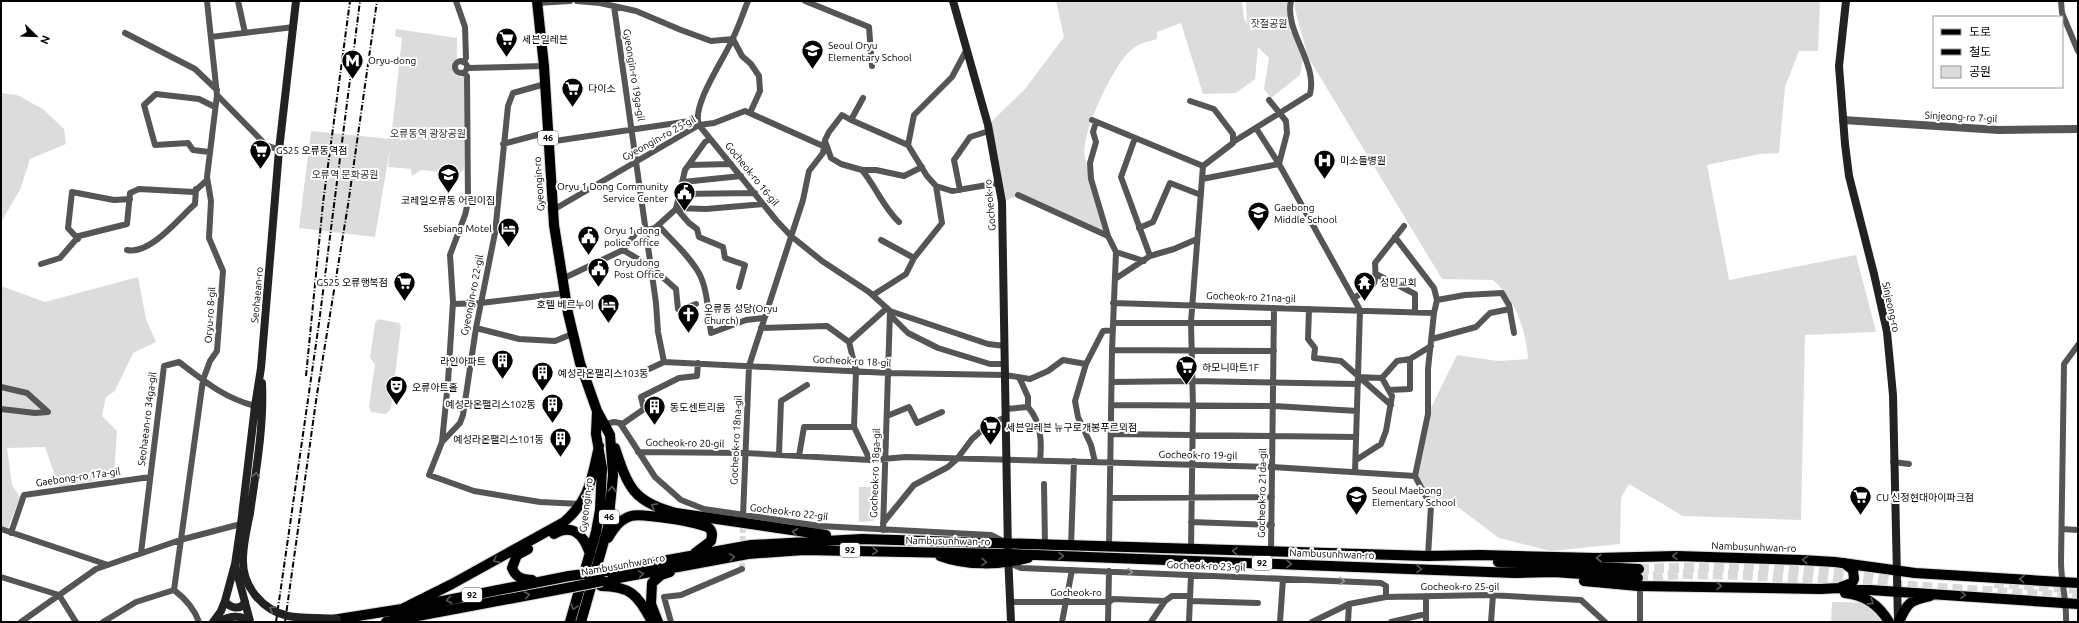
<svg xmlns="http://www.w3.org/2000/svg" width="2079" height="623" viewBox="0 0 2079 623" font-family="Ubuntu,'Noto Sans KR',sans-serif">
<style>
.green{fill:#dcdcdc}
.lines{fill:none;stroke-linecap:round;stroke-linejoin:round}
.minor-tunnel{stroke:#d9d9d9;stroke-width:6;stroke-dasharray:6 3;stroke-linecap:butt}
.primary-tunnel{stroke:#d9d9d9;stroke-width:10;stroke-dasharray:10 5;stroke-linecap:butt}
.primary-casing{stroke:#dbdbdb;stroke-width:12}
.minor{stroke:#555;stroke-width:6}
.tertiary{stroke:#555;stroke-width:8}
.secondary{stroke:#222;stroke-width:8}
.primary{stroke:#000;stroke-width:10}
.rail{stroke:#000;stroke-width:2;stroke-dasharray:6 2 1 2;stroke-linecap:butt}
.primary-bridge-casing{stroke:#dbdbdb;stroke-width:12;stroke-linecap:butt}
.secondary-bridge{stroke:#222;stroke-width:8}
.primary-bridge{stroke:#000;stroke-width:10}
.oneway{stroke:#646464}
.oneway2{stroke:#595959}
.oneway3{stroke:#999}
.labels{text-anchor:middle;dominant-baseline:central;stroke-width:4;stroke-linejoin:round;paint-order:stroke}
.shield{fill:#fff;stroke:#4c4c4c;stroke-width:1}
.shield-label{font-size:9px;font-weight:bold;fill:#000}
.park-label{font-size:10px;fill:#333;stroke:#fff}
.poi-label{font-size:10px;fill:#000;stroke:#fff;text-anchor:start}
.street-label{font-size:10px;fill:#000;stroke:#fff}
</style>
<rect width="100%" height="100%" fill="#fff"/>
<path class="green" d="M1056,1H1242L1244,18L1247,24L1246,1H1293L1290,30L1304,52L1300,75L1271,98L1264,89L1269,58L1258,47L1255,79L1236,93L1203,94L1181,23L1157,32V39C1145,42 1135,45 1127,54C1110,74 1086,124 1084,151C1084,155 1086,161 1087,166C1091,190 1099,212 1108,236L1019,195L1002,202L988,125L1025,89L1064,37Z
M1296,1H1820L1818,51H1799L1785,87L1779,153L1760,154L1707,165L1729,280L1856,255L1876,332L1805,335L1801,520L1683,516L1629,484L1621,498L1620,544L1551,551L1499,538L1459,508L1431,506L1415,476L1428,414L1457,355L1498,361L1528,359C1526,330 1516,300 1493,280L1442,279L1308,57L1294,6Z
M396,29L457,38V60L454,64L453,70L457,76L464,77V169L459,174L421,170L412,176L411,169L388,167L390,148L375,237L299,228L311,131L391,139L402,38L395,36Z
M1,93L17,95L43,109L64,129L66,144L30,159L20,190L1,222Z
M138,277L146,319L156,342L133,353L115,391L106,397L102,416L117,431L114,477L59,487L45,447L7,448L12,485L20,497L7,531L1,529V286L45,302Z
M378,319L399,323L401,326L391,409L386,414L371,412L369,406L375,364L370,358L375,323Z
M859,487H879V516L873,521L859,522Z
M1832,602L1883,603L1882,622H1831Z"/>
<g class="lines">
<path class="minor-tunnel" d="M742,569L743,520"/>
<path class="primary-tunnel" d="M1639,569L1753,566L1901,575
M1638,578L1682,574L1744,575L2078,597
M1994,583L2078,589"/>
<defs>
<path id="primary" d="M537,1L544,66L554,225L568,313L580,363L597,411L610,435L613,475L608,527L581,622
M615,448C628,487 633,502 676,513L826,535
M554,534C573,523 584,535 590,554
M608,538C614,528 619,520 631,516C640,513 704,522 710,529C713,533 712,536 711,541L695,553
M528,549L517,555L512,568C516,578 522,579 532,580
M940,556C967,566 1001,565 1028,558
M1498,562L1639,569
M607,571L751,545L862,539L1428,556L1480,555L1596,558L1677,556L1801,560L1835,562L1915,573L2078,583
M602,581L748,554L804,550L1008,554L1515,573L1554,572L1638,578
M1584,581L1638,586L1820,589L1840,588L2078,604
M601,586C630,586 638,595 651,620
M1841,587L1852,583L1854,579L1853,570L1844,563
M1845,593C1865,595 1879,605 1889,622
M402,609L452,584L564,522C590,500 592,477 599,446
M320,622L402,609L569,576
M386,622L572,587
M570,622L596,532L600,510L602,468L596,434L597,411
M658,622L651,604L652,583L661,575L670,572
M1899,622C1907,603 1910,600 1930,596"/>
</defs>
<use href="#primary" class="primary-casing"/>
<path class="minor" d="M238,1L245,33
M456,1L465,27L466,58L463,62
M577,1L600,3L636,11L681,30L711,41L733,39L742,56L751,64L759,76L760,91L750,113
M748,1C743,13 739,26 733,38C725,58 691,105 699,125L776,220L791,236L822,261L869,292L890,311L988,344L1005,346
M805,1L869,27L872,66
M2061,1L2062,13L2078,51
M537,3L570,1
M614,6L656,303L658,332L664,362L889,373L1005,375L1030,379L1048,371L1063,360L1086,364
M125,33L195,69L217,90
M211,37L294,27
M455 67a6 6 0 1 1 12 0a6 6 0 1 1-12 0Z
M468,68L544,66
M464,73L467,76L468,202L465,215L450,255L453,302L448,382L442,442L429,475L474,491L540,502L581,504
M217,95L266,145L279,150
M1269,100L1286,121L1287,133L1279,164
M1190,101L1214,109L1233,134V143L1203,166L1191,322L1193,407L1191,549
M851,120L908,145L927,176L936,186L952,191L999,183
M1092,120L1203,166
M1096,122L1093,132L1096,142L1090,163L1091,179L1108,236L1116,252L1112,350L1109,547
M1256,128L1279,164
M1135,138L1121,177L1150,256
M825,141L831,158L841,164L862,170H876L904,176L922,167
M548,142L697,120
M1233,142L1310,94C1318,63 1284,31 1291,1
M503,144L548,132
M908,145L914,115L952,77L967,49
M209,152L193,150L188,143L155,145L144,105L156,94L199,99L215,107
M689,165L731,164
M862,170C876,187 883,207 899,222
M1202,179L1279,164L1360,310L1355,472
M683,182L741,176
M960,190L954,160L970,137L989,131
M680,194L755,193
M1018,195L1108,236
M676,208L689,223L697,229L699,237L723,247L725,258L745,265L739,287
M676,208L706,209L764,204
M553,210L699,125L714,123L745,111L823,146
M658,225C672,241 690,256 700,275C708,292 708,314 711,333L746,320L763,318
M1139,228L1153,222L1170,183L1201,195
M1395,237L1434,288L1437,300
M78,239L68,228L72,192L114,200L130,199
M881,240L914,258
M127,250C150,255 178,219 195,204L196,189
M623,250L650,266L676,289L678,309L680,310L696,304
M1116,252L1144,261
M41,264L60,258L79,236L127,224L130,193L139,189L194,192L207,180
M1376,274L1415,294V312
M562,279L623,250L636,233L655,228L676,209L685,170L705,142L710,139
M1115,279L1150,256L1174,249L1197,239
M873,295L906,274L914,258L942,223L936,186
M1354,298C1374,285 1377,288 1375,263L1404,226
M1113,303L1434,313
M453,304L481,303L565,293
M1309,309L1308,339L1315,348L1314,358L1341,361L1391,405
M891,316L908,333L938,348L990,364H1005
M1113,323H1274
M476,328L519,339L555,341L572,334
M761,328L827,326L849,342L856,371L854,427L870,460
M1432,339L1476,327L1490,313L1510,309
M849,342L887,308
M1112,350L1274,351
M649,369L664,362
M1019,377L1028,397V407
M1358,377L1382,378
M1112,382L1192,381L1358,384
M1,387L27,393L48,412L35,413L1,409
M1389,390L1410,389V359
M1111,405L1274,406L1357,411
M1006,409L1028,407C1041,422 1042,441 1040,460
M887,416L909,407L917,423L942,412
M605,424L614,422L620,423L655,477L681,500L704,509L820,526L991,535L1003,541
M621,425L644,409L641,397L679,378L697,376L698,363
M1111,434L1356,437
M442,442L460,423L463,415L476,328L495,233L508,106L513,93L545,84
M638,452L745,453L870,460L906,457L1272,467L1415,476
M779,455L781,401L807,385
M799,456L804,427H854
M1356,460L1381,444L1386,431L1392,396L1382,378L1397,361L1410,359L1431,346
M1095,462L1091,445L1078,417L1075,401L1086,364L1103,331L1113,330
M1893,462L1909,464
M1044,484L1045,545
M1110,498L1272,497
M743,516L749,366L803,200L809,171L823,153L825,140L829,132L842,115L851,120L863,98
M1191,522L1272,525
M883,523L914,485L948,467L957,459L972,439L989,424L1006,417
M1,529L108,565
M2062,529L2078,530
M883,530L890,311
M11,533L24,495L150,477
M1071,546L1074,461
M1271,552L1274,308
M141,553L164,366L179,362C204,381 224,398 255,406
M1428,556L1431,506L1415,476L1428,414V369L1434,313L1437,300L1465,295L1502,293L1509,305L1514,333
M1009,563L1021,568L1381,583L1386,586V597
M1,577L59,595L76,622
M174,590L203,380L210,361L217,351L223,271L209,238L211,201L207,177L217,95L207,1
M1640,592V622
M1190,601L1258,603
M1010,602H1109L1113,599L1165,601
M21,622L96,569L180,540L241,524
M103,622L136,602L174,590C186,599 194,608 199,622
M671,622L664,597L681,595L742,569
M1062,622L1072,570
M1108,622L1109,571
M1151,622L1165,601L1172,596H1190
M1189,622L1191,575
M1280,622L1283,579
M1312,622L1349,604L1386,597L1489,595L1581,600L1605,622
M1348,622L1349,604
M1391,622L1426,614
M1426,622V596
M1491,622L1493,595
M2066,622C2067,601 2061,582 2061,562L2064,364L2078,345"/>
<path class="tertiary" d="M1843,120L1999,130L2078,129"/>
<path class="secondary" d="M953,1L988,125L1002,202L1008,554L1011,622
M1846,1L1839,66L1845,144L1849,176L1874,274L1887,332L1893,395L1898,622
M250,513C256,470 264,427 262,383
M235,565L250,621
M225,601C230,608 240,611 245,602
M213,622L221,611L225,601L235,564L241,524L255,406L261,368L279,150L296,1
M217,622C228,617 240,613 250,622"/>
<use href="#primary" class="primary"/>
<path class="rail" d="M306,376L323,203L350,1
M276,622L319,323L360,1
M285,622L317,394L348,205L377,1"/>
<defs>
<path id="primary-bridge" d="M569,576L607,571
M572,587L602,581"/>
</defs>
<use href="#primary-bridge" class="primary-bridge-casing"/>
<path class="secondary-bridge" d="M250,513C247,528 243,544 243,559C242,586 262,610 288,616C303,619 322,617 337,619"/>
<use href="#primary-bridge" class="primary-bridge"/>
</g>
<defs><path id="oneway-chevron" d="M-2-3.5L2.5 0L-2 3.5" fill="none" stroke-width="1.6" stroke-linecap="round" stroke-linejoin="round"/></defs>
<g class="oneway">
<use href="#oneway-chevron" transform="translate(256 475) rotate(-82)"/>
<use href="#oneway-chevron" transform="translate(272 609) rotate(-151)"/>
</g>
<g class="oneway2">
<use href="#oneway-chevron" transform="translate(612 489) rotate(-86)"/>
<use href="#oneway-chevron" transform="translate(654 506) rotate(-152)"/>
<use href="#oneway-chevron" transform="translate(795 532) rotate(-173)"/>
<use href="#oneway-chevron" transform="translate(875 551) rotate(3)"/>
<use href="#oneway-chevron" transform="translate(1235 551) rotate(-178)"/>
<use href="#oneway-chevron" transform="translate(1061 556) rotate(2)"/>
<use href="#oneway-chevron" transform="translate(1675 556) rotate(179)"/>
<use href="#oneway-chevron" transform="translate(732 557) rotate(-10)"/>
<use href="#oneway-chevron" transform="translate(1599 558) rotate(180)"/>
<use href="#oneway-chevron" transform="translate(496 560) rotate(151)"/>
<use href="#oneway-chevron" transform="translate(1805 560) rotate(-178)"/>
<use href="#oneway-chevron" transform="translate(984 562) rotate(2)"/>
<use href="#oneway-chevron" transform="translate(1289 564) rotate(2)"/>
<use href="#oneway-chevron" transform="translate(1419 569) rotate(2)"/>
<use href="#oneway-chevron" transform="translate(641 574) rotate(-10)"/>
<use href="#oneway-chevron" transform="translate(2022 579) rotate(-177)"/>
<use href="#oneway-chevron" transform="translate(1719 586) rotate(1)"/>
<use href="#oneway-chevron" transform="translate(527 595) rotate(-11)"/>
<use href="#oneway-chevron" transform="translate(1963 595) rotate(4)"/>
<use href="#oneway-chevron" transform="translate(449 600) rotate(169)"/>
<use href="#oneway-chevron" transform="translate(1871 602) rotate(33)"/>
<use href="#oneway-chevron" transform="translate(574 607) rotate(106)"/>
</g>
<g class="oneway3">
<use href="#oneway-chevron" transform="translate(1130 572) rotate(2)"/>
<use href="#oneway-chevron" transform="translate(1342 581) rotate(2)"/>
</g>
<defs>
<symbol id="supermarket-pin" viewBox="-11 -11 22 30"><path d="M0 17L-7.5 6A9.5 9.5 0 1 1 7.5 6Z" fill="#000" stroke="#fff"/><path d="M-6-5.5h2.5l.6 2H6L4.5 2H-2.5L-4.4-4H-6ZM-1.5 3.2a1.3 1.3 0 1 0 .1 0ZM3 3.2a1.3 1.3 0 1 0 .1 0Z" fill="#fff"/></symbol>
<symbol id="school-pin" viewBox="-11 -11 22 30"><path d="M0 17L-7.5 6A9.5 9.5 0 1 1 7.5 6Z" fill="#000" stroke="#fff"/><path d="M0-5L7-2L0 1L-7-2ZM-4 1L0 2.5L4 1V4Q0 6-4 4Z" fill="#fff"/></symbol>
<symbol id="metro-pin" viewBox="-11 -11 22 30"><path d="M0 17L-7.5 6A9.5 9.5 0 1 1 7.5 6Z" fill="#000" stroke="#fff"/><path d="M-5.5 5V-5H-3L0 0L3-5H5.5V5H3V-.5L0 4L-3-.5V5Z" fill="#fff"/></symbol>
<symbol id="hospital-pin" viewBox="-11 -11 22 30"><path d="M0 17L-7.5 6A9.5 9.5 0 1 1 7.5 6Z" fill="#000" stroke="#fff"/><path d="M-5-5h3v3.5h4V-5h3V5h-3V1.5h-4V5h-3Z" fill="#fff"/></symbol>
<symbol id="civic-pin" viewBox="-11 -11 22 30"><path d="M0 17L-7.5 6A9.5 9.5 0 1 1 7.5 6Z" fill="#000" stroke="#fff"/><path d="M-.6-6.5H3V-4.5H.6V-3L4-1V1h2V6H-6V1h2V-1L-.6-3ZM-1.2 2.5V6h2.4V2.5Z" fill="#fff"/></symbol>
<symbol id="hotel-pin" viewBox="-11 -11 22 30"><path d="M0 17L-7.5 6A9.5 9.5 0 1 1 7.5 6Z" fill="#000" stroke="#fff"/><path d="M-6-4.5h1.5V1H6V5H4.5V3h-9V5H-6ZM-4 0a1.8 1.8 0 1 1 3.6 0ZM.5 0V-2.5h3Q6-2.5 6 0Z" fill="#fff"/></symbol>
<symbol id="temple-pin" viewBox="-11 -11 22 30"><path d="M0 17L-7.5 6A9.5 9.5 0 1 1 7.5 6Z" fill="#000" stroke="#fff"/><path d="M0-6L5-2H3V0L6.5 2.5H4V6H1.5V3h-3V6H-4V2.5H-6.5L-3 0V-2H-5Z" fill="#fff"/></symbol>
<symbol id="church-pin" viewBox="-11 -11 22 30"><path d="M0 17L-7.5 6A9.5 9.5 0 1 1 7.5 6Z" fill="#000" stroke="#fff"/><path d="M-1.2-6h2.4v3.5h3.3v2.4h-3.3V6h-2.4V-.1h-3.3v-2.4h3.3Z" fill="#fff"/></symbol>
<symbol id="building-pin" viewBox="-11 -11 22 30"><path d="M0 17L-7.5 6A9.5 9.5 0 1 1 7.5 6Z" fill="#000" stroke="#fff"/><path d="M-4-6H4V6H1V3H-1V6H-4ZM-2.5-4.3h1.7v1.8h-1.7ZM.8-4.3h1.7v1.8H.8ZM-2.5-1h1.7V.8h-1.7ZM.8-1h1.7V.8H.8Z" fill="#fff"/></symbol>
<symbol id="theatre-pin" viewBox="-11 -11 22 30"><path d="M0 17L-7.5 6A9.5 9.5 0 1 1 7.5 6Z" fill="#000" stroke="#fff"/><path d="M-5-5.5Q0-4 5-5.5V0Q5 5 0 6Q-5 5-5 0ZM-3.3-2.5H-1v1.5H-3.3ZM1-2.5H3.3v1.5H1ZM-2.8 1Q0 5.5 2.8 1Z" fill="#fff"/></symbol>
</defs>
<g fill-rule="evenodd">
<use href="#supermarket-pin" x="494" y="26" width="25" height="34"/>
<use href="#school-pin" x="800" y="38" width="25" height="34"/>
<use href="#metro-pin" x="340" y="48" width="25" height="34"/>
<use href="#supermarket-pin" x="560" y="76" width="25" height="34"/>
<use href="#supermarket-pin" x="248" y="138" width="25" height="34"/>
<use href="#hospital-pin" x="1312" y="148" width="25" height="34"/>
<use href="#school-pin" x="436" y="162" width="25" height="34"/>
<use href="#civic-pin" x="672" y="180" width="25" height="34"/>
<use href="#school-pin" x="1246" y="200" width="25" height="34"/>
<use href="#hotel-pin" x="496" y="216" width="25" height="34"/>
<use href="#civic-pin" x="576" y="224" width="25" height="34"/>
<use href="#civic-pin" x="586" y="256" width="25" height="34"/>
<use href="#supermarket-pin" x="392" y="270" width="25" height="34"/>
<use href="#temple-pin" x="1352" y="270" width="25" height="34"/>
<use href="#hotel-pin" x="596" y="292" width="25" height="34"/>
<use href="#church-pin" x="676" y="302" width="25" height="34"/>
<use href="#building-pin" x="490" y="348" width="25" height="34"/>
<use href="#supermarket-pin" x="1174" y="354" width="25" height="34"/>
<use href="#building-pin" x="530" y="360" width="25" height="34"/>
<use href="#theatre-pin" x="384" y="374" width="25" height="34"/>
<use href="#building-pin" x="540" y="392" width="25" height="34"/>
<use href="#building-pin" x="642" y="394" width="25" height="34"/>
<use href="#supermarket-pin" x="978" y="414" width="25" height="34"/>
<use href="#building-pin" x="548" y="426" width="25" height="34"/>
<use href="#school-pin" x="1344" y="484" width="25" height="34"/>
<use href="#supermarket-pin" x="1848" y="484" width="25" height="34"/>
</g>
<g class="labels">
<g class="shield">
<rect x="538" y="131" width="20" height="14" rx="3"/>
<rect x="599" y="510" width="20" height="14" rx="3"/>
<rect x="840" y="543" width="20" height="14" rx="3"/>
<rect x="1252" y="556" width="20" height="14" rx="3"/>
<rect x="462" y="588" width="20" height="14" rx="3"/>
</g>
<g class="shield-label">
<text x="548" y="138">46</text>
<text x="609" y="517">46</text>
<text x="850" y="550">92</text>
<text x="1262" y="563">92</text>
<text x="472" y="595">92</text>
</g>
<g class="park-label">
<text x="1269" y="23">잣절공원</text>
<text x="428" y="133">오류동역 광장공원</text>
<text x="345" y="174">오류역 문화공원</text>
</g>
<g class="poi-label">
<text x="522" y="39">세븐일레븐</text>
<text x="828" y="45">Seoul Oryu<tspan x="828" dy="12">Elementary School</tspan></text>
<text x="368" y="60">Oryu-dong</text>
<text x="588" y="88">다이소</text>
<text x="276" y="150">GS25 오류동역점</text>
<text x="1340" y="160">미소들병원</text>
<text x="668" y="186" text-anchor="end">Oryu 1 Dong Community<tspan x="668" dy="12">Service Center</tspan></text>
<text x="448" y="200" text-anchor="middle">코레일오류동 어린이집</text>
<text x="1274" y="207">Gaebong<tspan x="1274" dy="12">Middle School</tspan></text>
<text x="492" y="228" text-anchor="end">Ssebiang Motel</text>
<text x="604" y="230">Oryu 1 dong<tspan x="604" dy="12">police office</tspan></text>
<text x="614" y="262">Oryudong<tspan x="614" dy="12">Post Office</tspan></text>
<text x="388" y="282" text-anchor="end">GS25 오류행복점</text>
<text x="1380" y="282">성민교회</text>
<text x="594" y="304" text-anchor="end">호텔 베르누이</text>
<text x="704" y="308">오류동 성당(Oryu<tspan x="704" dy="12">Church)</tspan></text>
<text x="486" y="361" text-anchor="end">라인아파트</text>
<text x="1202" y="367">하모니마트1F</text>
<text x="558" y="373">예성라온팰리스103동</text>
<text x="412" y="387">오류아트홀</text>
<text x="536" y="404" text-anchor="end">예성라온팰리스102동</text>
<text x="670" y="407">동도센트리움</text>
<text x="1006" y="427">세븐일레븐 뉴구로개봉푸르뫼점</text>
<text x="544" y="439" text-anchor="end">예성라온팰리스101동</text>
<text x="1372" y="490">Seoul Maebong<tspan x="1372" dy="12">Elementary School</tspan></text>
<text x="1876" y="497">CU 신정현대아이파크점</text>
</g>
<g class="street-label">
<text transform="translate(634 75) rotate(81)">Gyeongin-ro 19ga-gil</text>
<text transform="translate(1961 117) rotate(3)">Sinjeong-ro 7-gil</text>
<text transform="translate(659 138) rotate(-29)">Gyeongin-ro 25-gil</text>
<text transform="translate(752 174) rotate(51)">Gocheok-ro 16-gil</text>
<text transform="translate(539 184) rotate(-94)">Gyeongin-ro</text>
<text transform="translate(990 205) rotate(-95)">Gocheok-ro</text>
<text transform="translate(257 295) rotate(-85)">Seohaean-ro</text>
<text transform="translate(472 295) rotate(-79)">Gyeongin-ro 22-gil</text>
<text transform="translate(1251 297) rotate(2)">Gocheok-ro 21na-gil</text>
<text transform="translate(1891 307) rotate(78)">Sinjeong-ro</text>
<text transform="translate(210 315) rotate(-86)">Oryu-ro 8-gil</text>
<text transform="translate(852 361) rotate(3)">Gocheok-ro 18-gil</text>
<text transform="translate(147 419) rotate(-83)">Seohaean-ro 34ga-gil</text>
<text transform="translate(736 440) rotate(-87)">Gocheok-ro 18na-gil</text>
<text transform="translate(685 443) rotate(1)">Gocheok-ro 20-gil</text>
<text transform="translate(1198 455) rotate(1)">Gocheok-ro 19-gil</text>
<text transform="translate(875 473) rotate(-88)">Gocheok-ro 18ga-gil</text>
<text transform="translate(78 477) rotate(-8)">Gaebong-ro 17a-gil</text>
<text transform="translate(1262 493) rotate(-89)">Gocheok-ro 21da-gil</text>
<text transform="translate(586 505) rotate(-83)">Gyeongin-ro</text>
<text transform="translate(789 512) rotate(7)">Gocheok-ro 22-gil</text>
<text transform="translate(948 541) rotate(1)">Nambusunhwan-ro</text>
<text transform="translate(1754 547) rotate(2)">Nambusunhwan-ro</text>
<text transform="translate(1332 554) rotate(2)">Nambusunhwan-ro</text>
<text transform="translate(623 565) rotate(-10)">Nambusunhwan-ro</text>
<text transform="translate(1206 566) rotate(2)">Gocheok-ro 23-gil</text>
<text x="1460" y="586">Gocheok-ro 25-gil</text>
<text x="1076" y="592">Gocheok-ro</text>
</g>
</g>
<rect width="2079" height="623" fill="none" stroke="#000000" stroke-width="4"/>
<rect x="1933" y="16" width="130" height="72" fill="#ffffff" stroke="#999999"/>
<rect x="1941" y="29" width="20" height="6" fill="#000000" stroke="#999999"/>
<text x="1969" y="36" font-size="12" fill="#000000">도로</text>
<rect x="1941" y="49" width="20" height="6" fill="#000000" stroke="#999999"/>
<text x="1969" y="56" font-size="12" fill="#000000">철도</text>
<rect x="1941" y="66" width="20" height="12" fill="#dcdcdc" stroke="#999999"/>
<text x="1969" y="76" font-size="12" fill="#000000">공원</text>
<g transform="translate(36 36) rotate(113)" stroke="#ffffff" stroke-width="3" paint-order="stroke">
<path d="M0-3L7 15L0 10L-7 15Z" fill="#000000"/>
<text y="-6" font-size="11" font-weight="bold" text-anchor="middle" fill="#000000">N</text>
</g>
</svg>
